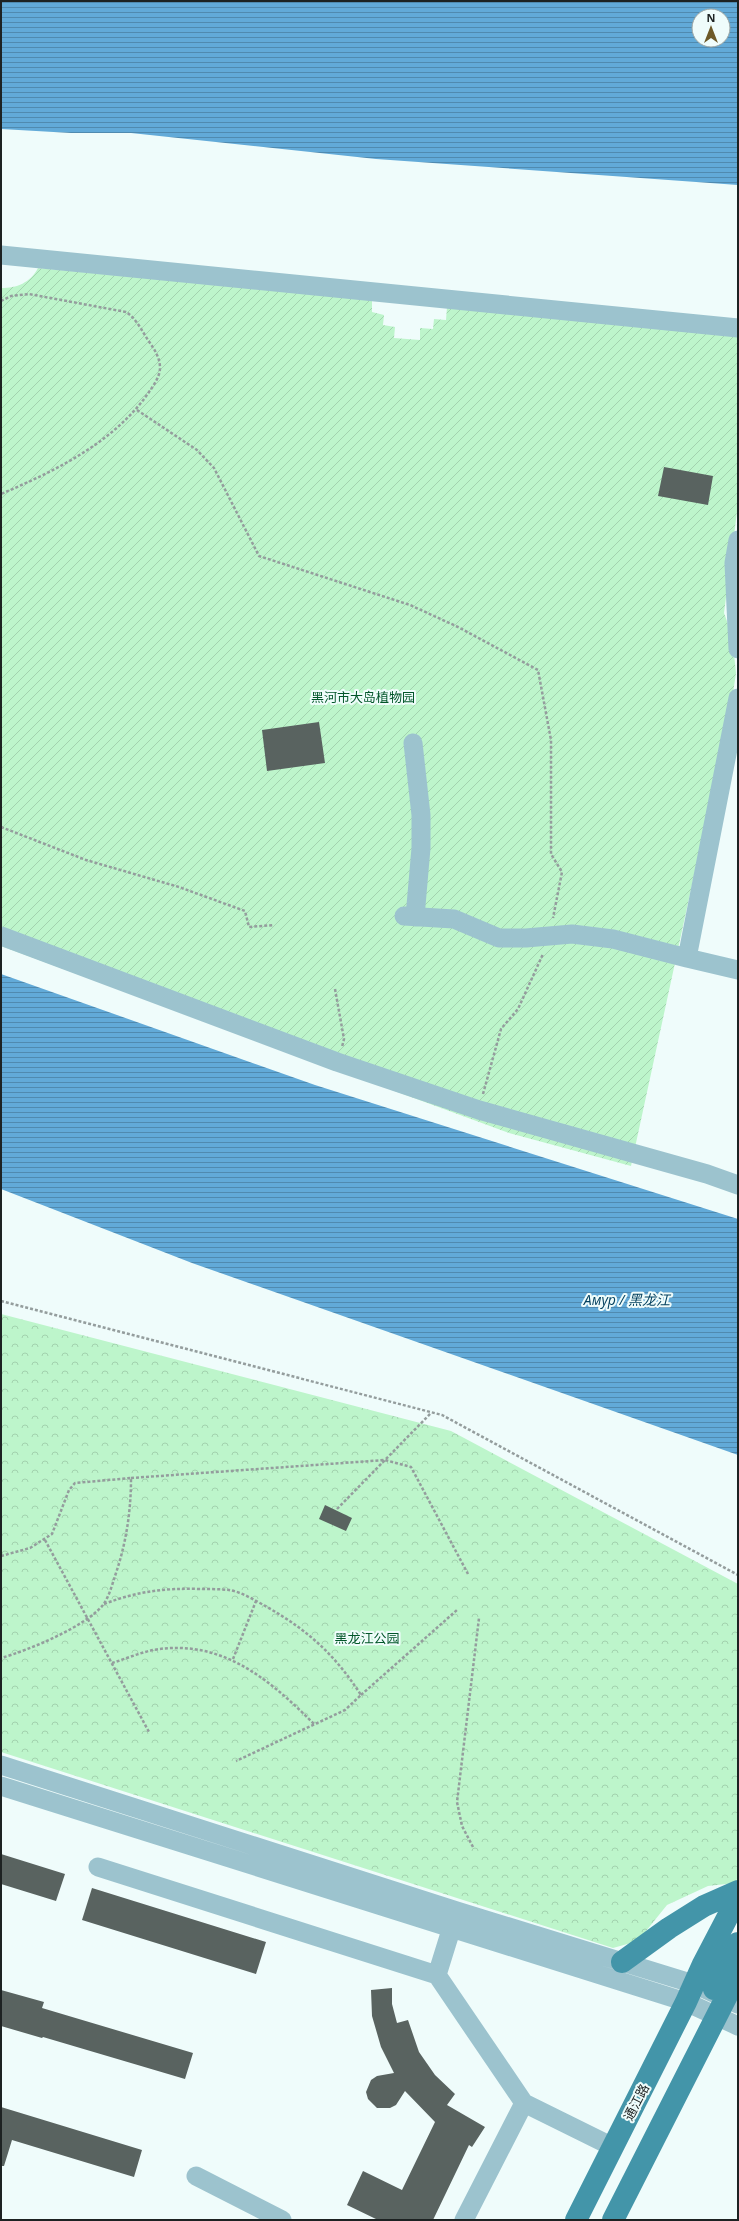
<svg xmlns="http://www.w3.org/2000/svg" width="739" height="2221" viewBox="0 0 739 2221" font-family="'Open Sans','Noto Sans SC',sans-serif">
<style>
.park{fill:url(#park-crowns)}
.garden{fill:url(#garden-furrows)}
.water{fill:url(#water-rules);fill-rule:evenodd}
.building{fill:#596360}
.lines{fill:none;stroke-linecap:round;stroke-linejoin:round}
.path{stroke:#949d9d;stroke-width:2.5;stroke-dasharray:3 2;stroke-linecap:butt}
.minor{stroke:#9cc3ce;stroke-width:19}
.major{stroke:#4395a9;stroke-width:22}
.labels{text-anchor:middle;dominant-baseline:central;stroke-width:4;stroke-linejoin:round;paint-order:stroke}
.park-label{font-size:13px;fill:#025629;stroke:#effcfb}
.street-label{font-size:13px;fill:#1d2222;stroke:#effcfb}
.water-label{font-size:14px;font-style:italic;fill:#03405f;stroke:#effcfb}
</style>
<defs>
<pattern id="park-crowns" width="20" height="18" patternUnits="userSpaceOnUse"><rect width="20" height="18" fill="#bdf5cb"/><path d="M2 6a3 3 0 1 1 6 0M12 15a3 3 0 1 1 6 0" fill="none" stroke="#a2d2ae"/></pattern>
<pattern id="garden-furrows" width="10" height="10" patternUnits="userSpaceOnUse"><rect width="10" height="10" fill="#bdf5cb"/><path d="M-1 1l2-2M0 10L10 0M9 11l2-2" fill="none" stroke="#a2d2ae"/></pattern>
<pattern id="water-rules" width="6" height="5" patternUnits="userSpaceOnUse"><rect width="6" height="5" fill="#62aad8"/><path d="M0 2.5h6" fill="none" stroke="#508aaf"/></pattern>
</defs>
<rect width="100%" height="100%" fill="#effcfb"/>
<path class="park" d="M1,1314L451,1431L738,1584V1877L735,1883L708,1886L667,1905L638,1941L613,1948L1,1752Z"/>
<path class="garden" d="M38,268L372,299V312L384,315L383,325L395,327L394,338L420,340V328L433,329L434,319L446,320L447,307L738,335V504L724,613L732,635L736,673L732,700L631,1166L509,1133L1,946V288C17,288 30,283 38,268Z"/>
<path class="water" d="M1,1H738V185L376,159L131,133H71L1,129ZM699,16H723V40H699Z
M1,974L315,1085L738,1219V1455L192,1263L1,1189Z"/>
<path class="building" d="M664,467L713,476L708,505L658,496Z
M319,722L325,763L267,771L262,730Z
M325,1505L352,1518L346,1531L319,1519Z
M1,1854L65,1874L56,1901L1,1884Z
M92,1888L266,1942L256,1974L82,1920Z
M392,1988V2004L397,2023L408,2020L419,2052L435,2075L455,2094L447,2105L485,2127L472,2147L469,2145L433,2220H378L347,2205L363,2171L402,2190L435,2122L405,2091L396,2105L390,2108H377L368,2099L366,2092L371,2080L377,2076L394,2073L381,2047L372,2016L371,1990Z
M1,1990L44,2002L42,2008L193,2053L185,2079L43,2037L42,2038L1,2026Z
M1,2107L142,2150L134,2177L12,2140L4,2166H1Z"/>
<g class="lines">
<path class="path" d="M1,301L11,296L29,294L126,312C136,318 142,331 148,340C154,349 160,357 160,368C160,376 154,385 149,392C115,442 55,471 1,494
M137,410L197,450L214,468L259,556L410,605L458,627L538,670L551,740V854L562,872L553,918
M1,827L86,860L179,887L245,911L249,927L274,925
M335,989L344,1039L342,1047
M483,1094L501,1029L518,1009L543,954
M1,1301L442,1415L738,1575
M131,1478L385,1460L411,1467L468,1574
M337,1509L431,1413
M45,1540L149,1732
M1,1556L30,1548L52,1534L69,1490L75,1483L131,1478C131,1512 126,1544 115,1576C112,1585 109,1597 103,1605C85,1627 29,1650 1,1658
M104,1604C138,1591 165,1588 201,1589C210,1589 220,1589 229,1590C242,1592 256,1601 267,1607C309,1631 335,1655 361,1695L345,1710L236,1761
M233,1659L256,1601
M112,1663C125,1659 139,1653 153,1650C221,1638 269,1679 314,1724
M361,1695L457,1610
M473,1847L462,1826L457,1802L479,1618"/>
<path class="minor" d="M1,255L738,328
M738,540L734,563L738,649
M738,698L687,958L738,970
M413,743L421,815V848L415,917
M404,916L454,919L499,938H526L572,934L613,939L687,958
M1,936L337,1062L479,1110L707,1174L738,1185
M1,1765L457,1911L694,1984L738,2004
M1,1786L686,2002L738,2026
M98,1867L437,1975L524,2103L613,2147
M437,1975L455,1917
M196,2176L282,2220
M464,2220L524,2103"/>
<path class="major" d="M622,1962L669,1928L704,1906L738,1891
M714,1989L738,1943
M576,2220L686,2002L703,1964L738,1897
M613,2220L738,1974"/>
</g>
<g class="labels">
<g class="park-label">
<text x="363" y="697">黑河市大岛植物园</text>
<text x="367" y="1638">黑龙江公园</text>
</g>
<g class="street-label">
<text transform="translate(636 2102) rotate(-63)">通江路</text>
</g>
<g class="water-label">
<text x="627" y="1299">Амур / 黑龙江</text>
</g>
</g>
<rect width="739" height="2221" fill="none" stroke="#1d2222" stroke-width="4"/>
<g transform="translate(711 28)"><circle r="19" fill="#effcfb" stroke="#9ba5a4"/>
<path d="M0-3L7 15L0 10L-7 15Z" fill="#6d5928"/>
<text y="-6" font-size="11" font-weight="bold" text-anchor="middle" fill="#1d2222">N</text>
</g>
</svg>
